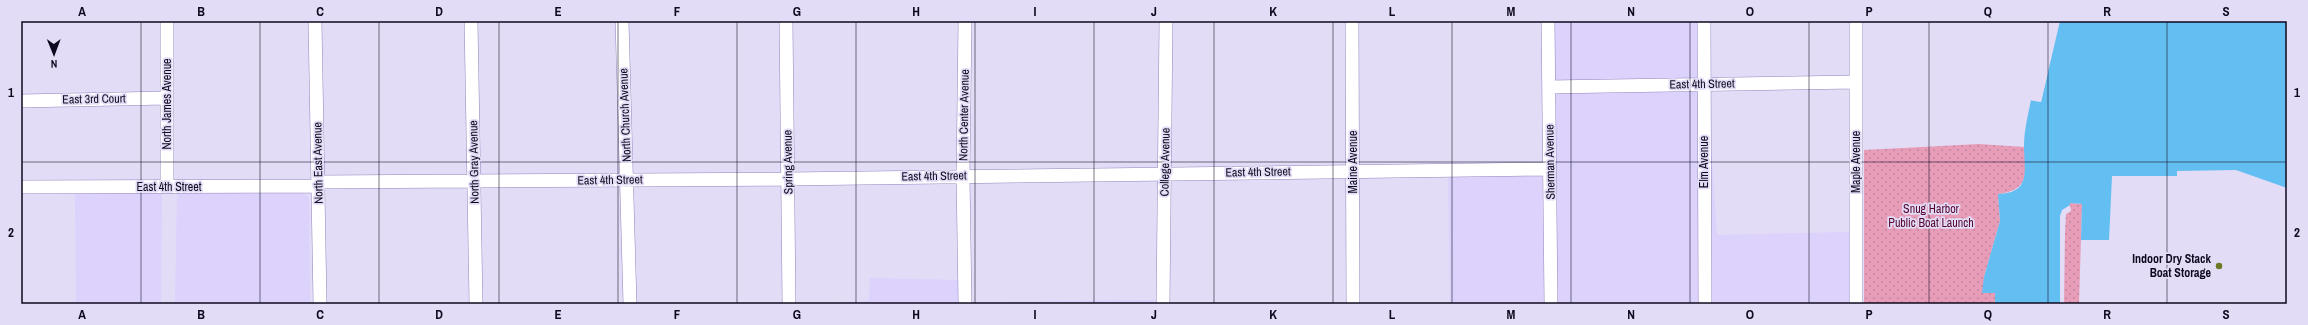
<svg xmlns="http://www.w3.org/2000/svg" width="2308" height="325" viewBox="0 0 2308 325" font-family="'Archivo Narrow',sans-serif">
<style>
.built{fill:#dcd2fc}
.park{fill:url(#park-dots)}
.water{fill:#63bef2}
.pier{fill:#e2dcf6}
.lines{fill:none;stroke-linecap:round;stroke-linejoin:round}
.minor-casing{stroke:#9384be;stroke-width:14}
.minor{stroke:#fff;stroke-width:13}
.grid{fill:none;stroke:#0f081e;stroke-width:1;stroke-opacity:0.55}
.poi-dot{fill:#6d7822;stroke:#e2dcf6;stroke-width:1.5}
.labels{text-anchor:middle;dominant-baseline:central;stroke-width:3.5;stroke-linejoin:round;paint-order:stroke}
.street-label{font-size:12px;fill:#0f081e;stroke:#e2dcf6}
.park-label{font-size:12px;fill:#55052f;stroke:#e2dcf6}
.poi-label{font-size:12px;font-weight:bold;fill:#0f081e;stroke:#e2dcf6;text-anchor:end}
.neatline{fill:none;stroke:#0f081e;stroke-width:1.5}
.grid-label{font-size:13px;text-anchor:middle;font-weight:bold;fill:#0f081e}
</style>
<defs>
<pattern id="park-dots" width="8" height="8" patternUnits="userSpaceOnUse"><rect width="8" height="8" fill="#e79cb8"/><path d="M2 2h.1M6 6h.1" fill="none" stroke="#c5859e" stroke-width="1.8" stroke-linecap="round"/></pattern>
</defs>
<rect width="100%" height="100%" fill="#e2dcf6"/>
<path class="built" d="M1554,21H1698L1699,78L1555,81Z
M1699,90V304H1557L1555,92Z
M1709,121L1717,235L1850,232L1851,304H1711Z
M1448,174L1542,176L1545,304H1450Z
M301,191L309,198L310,304H175L177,193Z
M162,192L161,304H76L75,194Z
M870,278L960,280V304H795L869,301Z
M1158,300V304H970V302Z"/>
<path class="park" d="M1979,144L2024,147C2028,173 2028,191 1998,194L2000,221L1984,277L1995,293V304H1864V150Z
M2070,203L2082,204L2079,304H2062L2064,213Z"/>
<path class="water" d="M2060,21H2287V188L2236,170L2177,171V176H2112L2109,240H2081L2082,204L2070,203L2069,209L2064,213L2062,304H1995V293H1982L1984,277L2000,221L1998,194C2032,193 2024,170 2024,146C2024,131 2028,115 2031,100L2041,102Z"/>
<path class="pier" d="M2046,71L2048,72L2041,102L2029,100L2031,98L2040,100Z
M2070,205L2071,211L2066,214L2065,233L2064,304H2060V216L2062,210Z"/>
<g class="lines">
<defs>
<path id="minor" d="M315,21L320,304
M471,21L476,304
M622,21L630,304
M786,21L789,304
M965,21L963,176L965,304
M1352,21L1353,304
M1548,21L1551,304
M1704,21L1705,304
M1549,87L1856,82
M21,101L167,98
M318,182L788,179L1550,169
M21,187L318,186
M167,187V21
M1163,304L1166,21
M1856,304V21"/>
</defs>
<use href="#minor" class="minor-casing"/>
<use href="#minor" class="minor"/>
</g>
<path class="grid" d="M141,21V304M260,21V304M379,21V304M499,21V304M618,21V304M737,21V304M856,21V304M975,21V304M1094,21V304M1214,21V304M1333,21V304M1452,21V304M1571,21V304M1690,21V304M1809,21V304M1929,21V304M2048,21V304M2167,21V304M21,162H2287"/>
<circle class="poi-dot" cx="2219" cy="266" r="4"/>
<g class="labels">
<g class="street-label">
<text transform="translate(1702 84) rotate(-1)">East 4th Street</text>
<text transform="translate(94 99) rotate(-1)">East 3rd Court</text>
<text transform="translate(167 104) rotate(-90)">North James Avenue</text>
<text transform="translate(625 115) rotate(-92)">North Church Avenue</text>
<text transform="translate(964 115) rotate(-89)">North Center Avenue</text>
<text transform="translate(474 162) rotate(-91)">North Gray Avenue</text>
<text transform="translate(788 162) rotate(-91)">Spring Avenue</text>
<text transform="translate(1165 162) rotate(-89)">College Avenue</text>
<text transform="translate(1353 162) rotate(-90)">Maine Avenue</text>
<text transform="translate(1550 162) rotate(-91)">Sherman Avenue</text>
<text transform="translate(1704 162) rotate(-90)">Elm Avenue</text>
<text transform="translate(1856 162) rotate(-90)">Maple Avenue</text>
<text transform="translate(318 163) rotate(-91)">North East Avenue</text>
<text transform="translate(1258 172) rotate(-1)">East 4th Street</text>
<text transform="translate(934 176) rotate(-1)">East 4th Street</text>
<text transform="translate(610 180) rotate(-1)">East 4th Street</text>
<text x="169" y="187">East 4th Street</text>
</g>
<g class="park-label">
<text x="1931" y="209">Snug Harbor<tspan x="1931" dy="14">Public Boat Launch</tspan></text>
</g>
<g class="poi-label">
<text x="2211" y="259">Indoor Dry Stack<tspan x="2211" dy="14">Boat Storage</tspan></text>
</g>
</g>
<rect width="2308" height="325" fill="none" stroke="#e2dcf6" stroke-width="44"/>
<g transform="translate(54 54) rotate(179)" stroke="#e2dcf6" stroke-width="3" paint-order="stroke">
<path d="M0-3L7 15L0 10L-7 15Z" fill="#0f081e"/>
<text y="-6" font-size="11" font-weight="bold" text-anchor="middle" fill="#0f081e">N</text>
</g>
<rect x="22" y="22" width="2264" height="281" class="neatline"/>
<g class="grid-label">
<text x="82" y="16">A</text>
<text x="201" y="16">B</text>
<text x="320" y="16">C</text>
<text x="439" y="16">D</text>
<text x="558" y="16">E</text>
<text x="677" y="16">F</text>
<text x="797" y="16">G</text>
<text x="916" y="16">H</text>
<text x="1035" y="16">I</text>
<text x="1154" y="16">J</text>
<text x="1273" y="16">K</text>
<text x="1392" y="16">L</text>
<text x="1511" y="16">M</text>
<text x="1631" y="16">N</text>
<text x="1750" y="16">O</text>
<text x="1869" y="16">P</text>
<text x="1988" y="16">Q</text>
<text x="2107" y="16">R</text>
<text x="2226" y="16">S</text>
<text x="11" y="97">1</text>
<text x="2297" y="97">1</text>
<text x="11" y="237">2</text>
<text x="2297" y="237">2</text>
<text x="82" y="319">A</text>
<text x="201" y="319">B</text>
<text x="320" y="319">C</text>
<text x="439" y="319">D</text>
<text x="558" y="319">E</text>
<text x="677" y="319">F</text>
<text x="797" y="319">G</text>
<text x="916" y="319">H</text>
<text x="1035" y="319">I</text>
<text x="1154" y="319">J</text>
<text x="1273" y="319">K</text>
<text x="1392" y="319">L</text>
<text x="1511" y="319">M</text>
<text x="1631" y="319">N</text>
<text x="1750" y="319">O</text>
<text x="1869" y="319">P</text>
<text x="1988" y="319">Q</text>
<text x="2107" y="319">R</text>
<text x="2226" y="319">S</text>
</g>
</svg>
